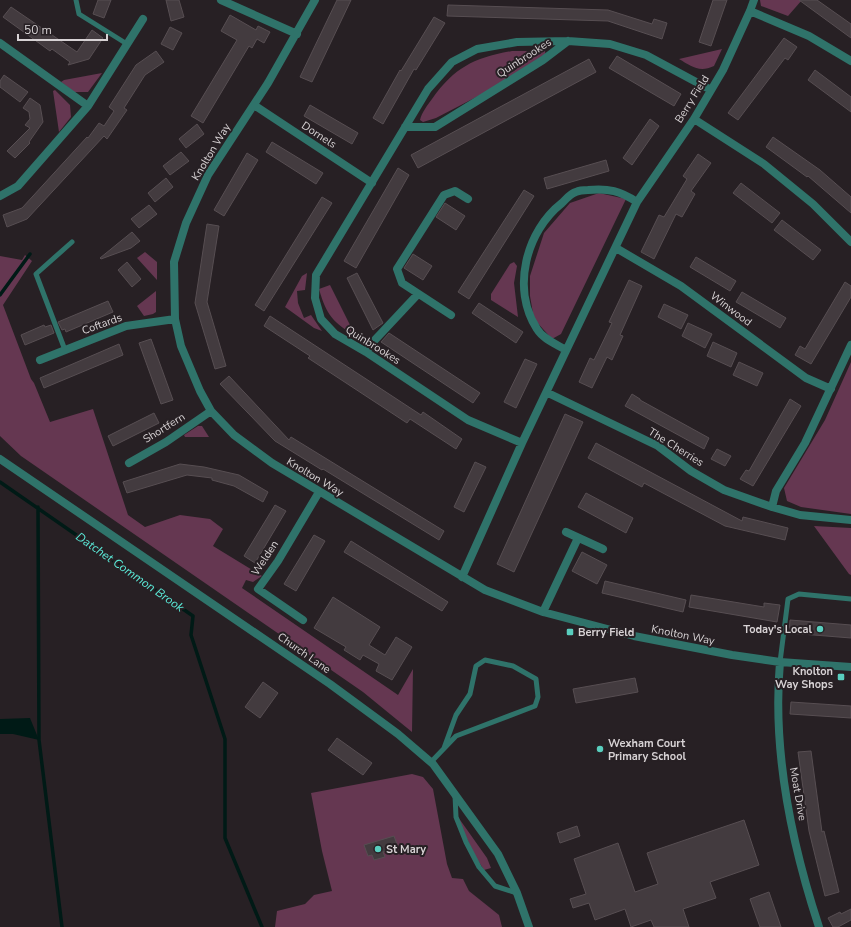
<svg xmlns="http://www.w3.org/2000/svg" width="851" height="927" viewBox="0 0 851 927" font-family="'Nunito Sans',sans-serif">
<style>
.green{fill:#653751}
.water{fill:#001a16}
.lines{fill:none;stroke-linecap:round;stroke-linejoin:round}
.stream{stroke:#001a16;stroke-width:3.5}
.building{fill:#433b3f;stroke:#574e52}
.lane{stroke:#2f736a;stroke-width:5}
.street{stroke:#2f736a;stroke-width:8}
.poi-dot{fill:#59cebe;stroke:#272024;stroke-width:1.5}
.labels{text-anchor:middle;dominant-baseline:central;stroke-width:4;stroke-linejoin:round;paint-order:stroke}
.street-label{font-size:11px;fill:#d7d2d4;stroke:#272024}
.poi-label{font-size:11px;font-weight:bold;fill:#d7d2d4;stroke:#272024;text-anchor:start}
.water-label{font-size:12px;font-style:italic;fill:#5bebd9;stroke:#272024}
</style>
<rect width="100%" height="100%" fill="#272024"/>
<path class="green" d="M760,0H802L788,16L761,6Z
M722,49L714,66C699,73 691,66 679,59Z
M512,51H545L546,57L542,63L436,118L423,122L420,120C422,112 427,106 432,99C455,67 474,58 512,51Z
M102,73L88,92H74L61,82L64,80Z
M55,90L70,105L71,117L59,132L53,91Z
M599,193L626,199L561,334L552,339L534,319L530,296V276L544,233L570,203Z
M145,252L157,262V280L137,258Z
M25,255L32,261L3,305L31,379L34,383L50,422L93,409L128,515L145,527L180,515L210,519L223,529L213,546L262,576L253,582L246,580L242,588L398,695L413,669L412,732L363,692L21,456L0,436V256L22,260Z
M514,262L517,266L514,283L518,317L491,300V294L510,264Z
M307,273L305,290L297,291L298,303L304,318L311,315L322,331L314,328L285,307L302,276Z
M330,285L356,337C333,321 327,317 319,289Z
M156,291V312L153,314L144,316L137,306Z
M851,362V514L801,507L787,501L784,488L825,420Z
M198,426H202L209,437H185L184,435Z
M814,526L851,528V575L849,574Z
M412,774L423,777L433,789L447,864L452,878L463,879L469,891L499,915L502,927H275L277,911L305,904L314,895L332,891L322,851L311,793Z
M458,817L487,858L491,868L484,870L475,856L459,822Z"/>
<path class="water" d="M30,718L39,740L13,734H0V719Z"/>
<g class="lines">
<path class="stream" d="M0,295L30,254
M0,482L193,616L191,635L225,739V838L262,927
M38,507L39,740L62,927"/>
</g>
<path class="building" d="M98,0H111L104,18L93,14Z
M166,0H179L184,17L171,21Z
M337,0H351L312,82L300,77Z
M713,0H727L711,46L699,42Z
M799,0H817L851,24V38Z
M448,5L608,10L652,24L654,19L667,23L662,39L608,21L447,16Z
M11,7L77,52L92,30L103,38L89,59L68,65L70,62L52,49L50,51L3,17Z
M230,15L256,30L258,26L270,32L264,43L257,39L252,48L249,46L203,123L191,116L237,40L221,31Z
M434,17L445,23L416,70L414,69L383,124L373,118L400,70L401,71Z
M170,27L182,33L173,50L161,44Z
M784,38L797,47L788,60L785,58L738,120L728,113Z
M156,51L164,62L145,75L124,108L127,110L107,139L104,136L27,219L7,227L3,215L22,208L87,137L88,138L99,123L104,126L114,111L109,107L136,65Z
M617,56L681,94L674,106L609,68Z
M589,59L596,72L418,168L411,155Z
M815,70L851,97V112L808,80Z
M4,75L28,92L20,102L0,87V81Z
M30,98L40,105L43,122L29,142L30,143L15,158L7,151L30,128L25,125L30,119L29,112L23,108Z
M310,105L358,133L352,144L304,116Z
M650,119L659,126L632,165L623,158Z
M197,124L204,134L186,148L179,139Z
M773,137L820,170L851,197V213L808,176L807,177L766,147Z
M272,142L323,173L316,184L266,152Z
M181,152L189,161L170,175L163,166Z
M247,153L258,160L224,216L214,210Z
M698,154L711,163L691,191L695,194L682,217L676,214L654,259L641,252L659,215L664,217L687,179L683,176Z
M606,160L609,171L547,189L544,178Z
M398,168L409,175L356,268L344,261Z
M166,178L173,187L155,202L148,193Z
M741,183L780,213L772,223L733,193Z
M524,190L534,196L469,299L458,292Z
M322,197L332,203L264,311L255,305Z
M445,203L465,216L456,230L436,217Z
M149,205L157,214L139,228L131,219Z
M782,220L821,250L813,260L774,230Z
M207,224L219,226L207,302L226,366L215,369L195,303Z
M132,232L140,241L131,248L101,259L100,258Z
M413,254L432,266L423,280L404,268Z
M696,257L736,281L730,291L690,267Z
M127,262L141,279L132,287L118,270Z
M357,273L383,323L373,330L347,278Z
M629,280L642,286L620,335L623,336L612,360L607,357L592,388L579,382L590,358L594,360L612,323L609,322Z
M845,282L851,286V297L811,364L795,355L800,346L805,349Z
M742,292L786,318L780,328L736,302Z
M108,301L113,312L66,332L65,329L62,330L58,322Z
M479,303L523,332L516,343L472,313Z
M664,304L688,315L681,329L658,317Z
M270,316L421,415L423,412L462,439L456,449L410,419L407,423L308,358L310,356L264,326Z
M688,323L712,334L705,348L682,336Z
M44,325L45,327L51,325L54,333L25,345L21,335Z
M389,333L480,393L473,403L381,342Z
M151,339L173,400L161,404L139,343Z
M713,342L737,353L731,367L707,356Z
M119,344L123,355L44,388L40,378Z
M525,359L537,364L516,408L504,402Z
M739,362L763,373L757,386L733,375Z
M229,376L289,440L291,437L444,531L439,540L323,469L322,470L275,441L220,384Z
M632,394L640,399V400L709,438L704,449L625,406Z
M790,399L801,406L753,486L740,479L746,470L749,471Z
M154,413L159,423L113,446L108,436Z
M565,414L583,422L514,572L497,564Z
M596,443L742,521L743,517L788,528L785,540L725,526L644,483L642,487L588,458Z
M717,449L731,456L725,466L711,459Z
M475,462L486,467L464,512L454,507Z
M180,464L204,467L239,475L268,492L263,502L234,486L212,480V478L187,475L127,493L123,482Z
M586,493L633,518L626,533L578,507Z
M275,505L286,511L255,563L244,556Z
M314,535L325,541L296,591L284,584Z
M351,541L448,602L442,611L344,552Z
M582,552L607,565L597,584L572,571Z
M605,581L686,600L683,612L602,593Z
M691,595L764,607V603L780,605L777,622L689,607Z
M333,597L380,627L369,645L385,655L396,637L412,647L392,680L376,671L379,664L363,655L360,660L344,650L346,647L314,628Z
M790,620L851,625V638L789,633Z
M635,678L638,692L576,703L573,689Z
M263,682L278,693L260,718L245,707Z
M791,702L851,706V718L790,714Z
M337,738L372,763L363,775L328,750Z
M811,751L822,832L824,831L839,892L825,896L809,831L798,752Z
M744,820L759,865L710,882L716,898L683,909L689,927H654L651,920L631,927L625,909L595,920L589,903L573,908L570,899L586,894L574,859L618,843L635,892L658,884L647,853Z
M577,826L580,836L560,843L557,833Z
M394,836L398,847L383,852L385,857L374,860L372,855L368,856L364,845Z
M769,892L781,927H760L750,899Z
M851,909V920L838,927H833L828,918L840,912L841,914Z"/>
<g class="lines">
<path class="lane" d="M76,0L79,14L127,44
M65,350L36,274L72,242
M780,662L788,599L799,594L851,599
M431,762L456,736L535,706L538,697L536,679L513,666L485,660L476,666L470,694L456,715L444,748
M455,795L456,817L466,842L479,867L495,886L517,893"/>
<path class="street" d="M221,0L297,34
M315,0L268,83L208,175L186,223L174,262L175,319L181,346L200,391L211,411L234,435L272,463L485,590L543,612L634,636L732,655L780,662L851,667
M750,11L809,36L851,61
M0,43L88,106
M254,105L372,183
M694,119L764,164L813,204L851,242
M405,127H435L543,60L568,41
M0,196L18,186L88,106L143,19
M616,248L681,286L806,378L831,389
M451,315L402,283L397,269L444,195L455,191L468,199
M566,350C556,344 543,339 537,329C511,289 526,231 562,203C566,199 571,193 576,192C580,190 585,190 588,190C609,188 620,191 637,202
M366,352L373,342L418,294
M40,360L126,326L175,319
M548,393L658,446L691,471L724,490L772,507L800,515L851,520
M522,443L468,420L366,352L335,334L321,319L315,298L316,275L428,89L452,62L477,49L517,42L568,41L610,44L646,55L711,90
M0,459L330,684L398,734L433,764L498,854L517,893L529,927
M129,463L166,442L211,411
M772,507L776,491L805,443L851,345
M566,532L603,549
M462,577L522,443L637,202L694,119L723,70L750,11L754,0
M543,612L578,538
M303,620L258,589L278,561L319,492
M780,662C772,752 791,842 819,927"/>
</g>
<g class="poi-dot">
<circle cx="820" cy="629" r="4"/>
<rect x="566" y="628" width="8" height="8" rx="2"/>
<rect x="837" y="673" width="8" height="8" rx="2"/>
<circle cx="600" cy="749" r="4"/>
<circle cx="378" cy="849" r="4"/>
</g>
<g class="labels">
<g class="street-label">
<text transform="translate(524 58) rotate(-33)">Quinbrookes</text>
<text transform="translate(692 99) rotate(-58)">Berry Field</text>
<text transform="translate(319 135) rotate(33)">Dornels</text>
<text transform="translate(211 152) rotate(-59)">Knolton Way</text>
<text transform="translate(731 309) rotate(37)">Winwood</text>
<text transform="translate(102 324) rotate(-20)">Coftards</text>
<text transform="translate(373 345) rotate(32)">Quinbrookes</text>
<text transform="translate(164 428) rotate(-32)">Shortfern</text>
<text transform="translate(676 447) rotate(32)">The Cherries</text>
<text transform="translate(315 477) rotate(31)">Knolton Way</text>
<text transform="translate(265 558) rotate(-57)">Welden</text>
<text transform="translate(683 635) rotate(11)">Knolton Way</text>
<text transform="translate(304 653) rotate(35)">Church Lane</text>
<text transform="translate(798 794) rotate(80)">Moat Drive</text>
</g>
<g class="poi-label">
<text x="812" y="629" text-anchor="end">Today's Local</text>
<text x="578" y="632">Berry Field</text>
<text x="833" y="671" text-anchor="end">Knolton<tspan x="833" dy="13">Way Shops</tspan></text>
<text x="608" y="743">Wexham Court<tspan x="608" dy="13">Primary School</tspan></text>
<text x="386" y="849">St Mary</text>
</g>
<g class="water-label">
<text transform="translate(130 572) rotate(35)">Datchet Common Brook</text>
</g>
</g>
<path d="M18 34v6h89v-6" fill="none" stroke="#d7d2d4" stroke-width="2"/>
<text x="24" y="34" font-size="12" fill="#d7d2d4" stroke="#272024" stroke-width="3" paint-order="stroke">50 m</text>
</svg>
